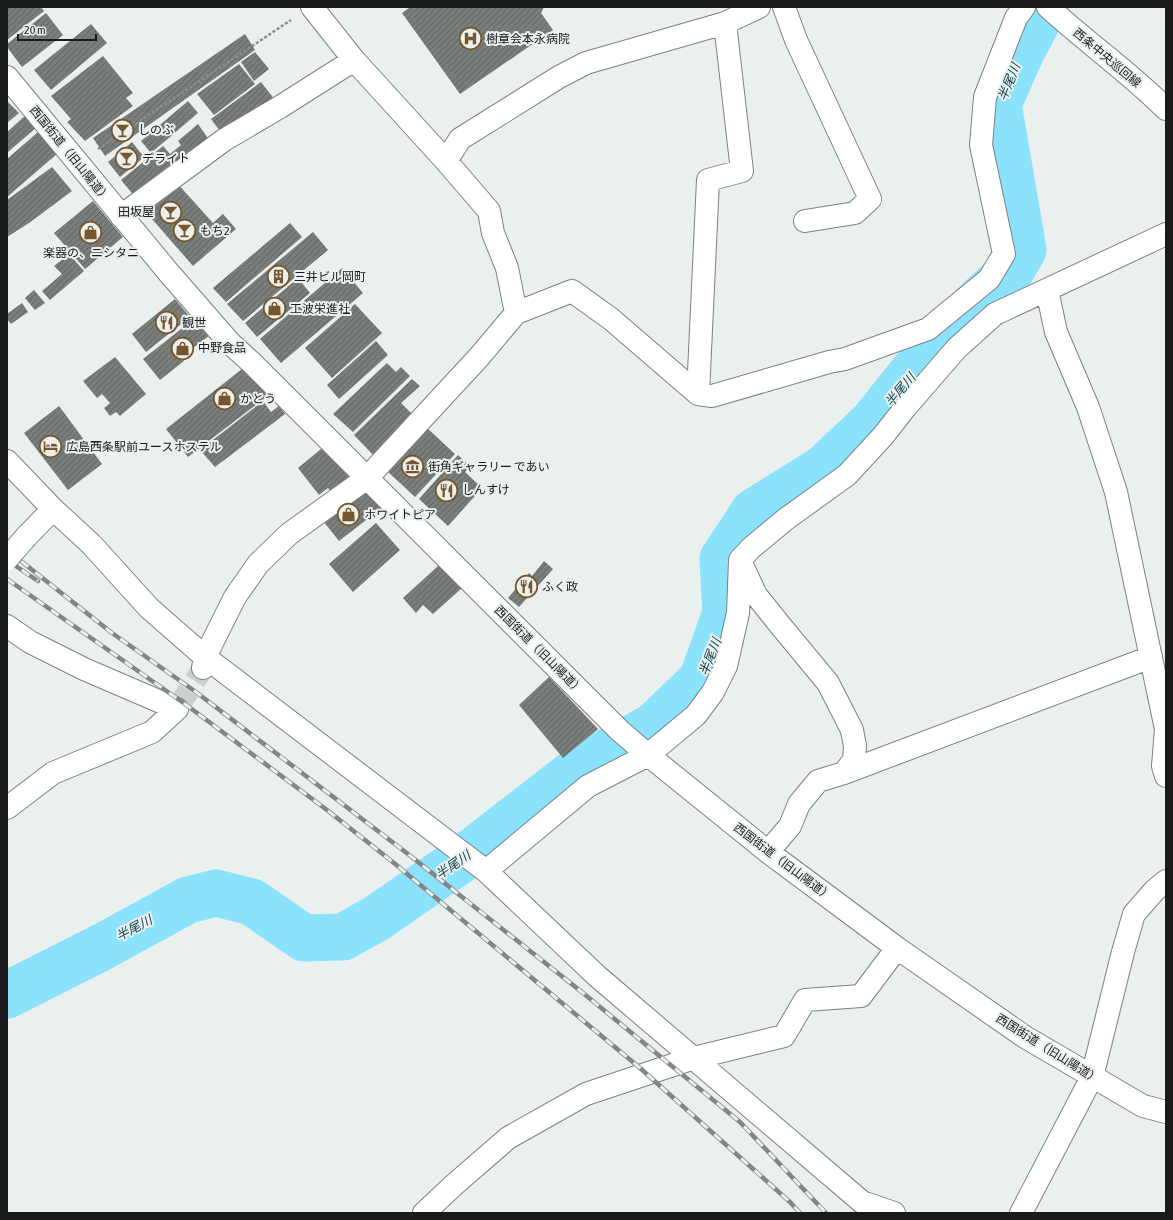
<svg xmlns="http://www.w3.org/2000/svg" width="1173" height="1220" viewBox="0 0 1173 1220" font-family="'Asap Condensed','Noto Sans JP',sans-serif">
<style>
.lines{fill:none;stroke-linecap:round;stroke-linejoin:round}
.river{stroke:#8be2fc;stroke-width:47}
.building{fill:url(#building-hatch)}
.minor-tunnel{stroke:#cbd0ce;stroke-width:22;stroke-dasharray:22 11;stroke-linecap:butt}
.minor-casing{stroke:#7c8180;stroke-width:24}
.path{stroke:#8a8f8d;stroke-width:2.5;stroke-dasharray:3 2;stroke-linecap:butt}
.minor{stroke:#fff;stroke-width:22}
.rail-casing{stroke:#828685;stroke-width:4.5}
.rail{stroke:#eaf0ee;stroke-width:3;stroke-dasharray:9;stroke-linecap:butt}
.minor-bridge-casing{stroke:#7c8180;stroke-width:24;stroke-linecap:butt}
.minor-bridge{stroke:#fff;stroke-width:22}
.labels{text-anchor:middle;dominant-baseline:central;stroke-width:4;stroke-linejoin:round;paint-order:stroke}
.poi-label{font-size:12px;fill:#191b1b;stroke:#eaf0ee;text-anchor:start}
.street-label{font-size:12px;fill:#191b1b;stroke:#eaf0ee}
.water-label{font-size:13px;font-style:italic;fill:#104452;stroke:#eaf0ee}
</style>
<defs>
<pattern id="building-hatch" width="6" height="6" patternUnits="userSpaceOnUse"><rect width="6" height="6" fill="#797e7b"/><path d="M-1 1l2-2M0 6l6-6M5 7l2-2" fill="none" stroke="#626664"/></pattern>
</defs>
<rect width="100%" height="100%" fill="#eaf0ee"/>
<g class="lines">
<path class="river" d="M7,995L102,947L188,900L216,893L252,902L304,938L343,937L377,918L472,852L583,766L654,726L702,680L726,613L723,559L754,512L823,469L873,422L913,372L955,324L984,296L1009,274L1023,250L998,104L1021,52L1045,7"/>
</g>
<path class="building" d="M7,7H41L44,11L7,40Z
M410,7H544L541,13L553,30L460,94L402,13Z
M46,13L63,35L22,67L7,47V44Z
M91,24L107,43L51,90L34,70Z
M245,34L255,50L105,156L93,138Z
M255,52L269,69L254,81L241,62Z
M103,56L133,93L126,98L133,106L85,141L67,122L71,119L51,96Z
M239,64L255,84L214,115L197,94Z
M261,82L278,104L223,135L211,119Z
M7,101L19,113L7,123Z
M188,101L198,113L151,153L141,141Z
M27,114L38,126L7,153V132Z
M198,124L212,144L136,198L121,180L163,146L170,154L181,145L178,141Z
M38,132L58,153L7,197V159Z
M132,142L144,157L120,177L108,162Z
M52,167L72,191L29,223L7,237V200Z
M176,182L213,223L223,214L236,229L193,266L145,211Z
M93,201L123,237L85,269L54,233Z
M290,223L302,237L226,302L213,288Z
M313,232L328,250L243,321L227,304Z
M69,254L84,271L50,300L42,291L62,274L54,266Z
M342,268L363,293L281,363L260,339Z
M298,278L310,293L257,337L245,323Z
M34,290L45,303L35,310L25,298Z
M175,299L190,317L146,352L132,334Z
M22,303L28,312L11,324L7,319V314Z
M355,304L382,333L332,378L305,348Z
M195,318L209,336L181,357L184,361L160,380L143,359Z
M376,341L388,355L339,399L327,385Z
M115,357L146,394L120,416L116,412L110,416L104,408L110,403L102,394L97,398L83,381Z
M387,363L396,372L401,367L410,376L353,432L333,414Z
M247,365L270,394L188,457L166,429Z
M412,379L420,386L401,403L417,419L377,459L354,435Z
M263,401L271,412L279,406L285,414L215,467L200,450Z
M59,406L102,464L68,490L24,433Z
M426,427L455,454L415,497L386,470Z
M327,444L356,479L333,495L328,488L319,495L298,468Z
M458,455L470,466L465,472L482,488L448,526L419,499Z
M363,485L383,507L339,541L320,517Z
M376,523L400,550L353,592L329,564Z
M544,561L553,569L519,607L508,598L529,573L532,576Z
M439,565L462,588L433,614L423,605L416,613L403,598Z
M549,677L598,729L563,758L519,705Z"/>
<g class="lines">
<path class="minor-tunnel" d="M177,709L203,668"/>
<defs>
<path id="minor" d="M784,7L796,40L870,199L855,213L805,221
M1048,7C1086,42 1129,72 1166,109
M7,77L169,273L230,343L251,362L619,730L648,755L768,852L897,948L1025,1037L1143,1106L1166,1112
M446,161L460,139L559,77L586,63L725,23L759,7
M121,216L224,140L280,107L354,60
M1047,290L1056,332L1088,407L1116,492L1166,729L1163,766L1166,776
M516,313L572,291L611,319L698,394L712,396L829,362L845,359L928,329L989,279L1004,254L981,145L985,97L1016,18L1024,7
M698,394L708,180L742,171L725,23
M7,461L53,509L92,545L149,608L205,657L486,871L597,976L862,1202L894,1213
M26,537L53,509
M741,563L756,595L780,625L828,683L852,730L855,746L854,760L844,773
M7,626L30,642L84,669L177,709L152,732L53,773L7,808
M203,668L205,657L235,597L258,564L289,534L367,478L479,357L516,313L507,268L493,233L489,211L446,161L354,60L312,7
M768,852L790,826L799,804L818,781L844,773L1151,657
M486,871L588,786L648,755L696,715L713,692L726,666L738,613L740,560L751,548L786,519L847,475L883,436L905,408L957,348L995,314L1166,234
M424,1213L455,1184L508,1138L586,1094L694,1058L784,1036L805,1000L861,996L897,948
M1021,1213L1092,1077L1123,952L1134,914L1155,890L1166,881"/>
</defs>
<use href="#minor" class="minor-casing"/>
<path class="path" d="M98,149L291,20"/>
<use href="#minor" class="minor"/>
<defs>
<path id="rail" d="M7,550L112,633L196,692L408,854L583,993L740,1122L826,1213
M7,560L38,581
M7,579L185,704L327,810L394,863L640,1068L790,1202L800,1213"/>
</defs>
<use href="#rail" class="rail-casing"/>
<use href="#rail" class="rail"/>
<defs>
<path id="minor-bridge" d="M7,559L26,537"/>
</defs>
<use href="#minor-bridge" class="minor-bridge-casing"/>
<use href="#minor-bridge" class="minor-bridge"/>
</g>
<defs>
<symbol id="hospital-ring" viewBox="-11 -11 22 22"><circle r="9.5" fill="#eaf0ee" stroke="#77562d" stroke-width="1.5"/><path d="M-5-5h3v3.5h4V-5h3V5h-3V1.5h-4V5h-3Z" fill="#77562d"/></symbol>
<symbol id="bar-ring" viewBox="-11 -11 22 22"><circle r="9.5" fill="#eaf0ee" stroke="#77562d" stroke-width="1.5"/><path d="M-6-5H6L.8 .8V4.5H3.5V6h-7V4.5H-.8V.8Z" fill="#77562d"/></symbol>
<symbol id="shop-ring" viewBox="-11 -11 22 22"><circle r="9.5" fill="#eaf0ee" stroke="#77562d" stroke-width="1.5"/><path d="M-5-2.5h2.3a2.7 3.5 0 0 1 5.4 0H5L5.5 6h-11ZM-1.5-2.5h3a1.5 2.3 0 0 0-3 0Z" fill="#77562d"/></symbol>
<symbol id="building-ring" viewBox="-11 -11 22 22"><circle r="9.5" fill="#eaf0ee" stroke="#77562d" stroke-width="1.5"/><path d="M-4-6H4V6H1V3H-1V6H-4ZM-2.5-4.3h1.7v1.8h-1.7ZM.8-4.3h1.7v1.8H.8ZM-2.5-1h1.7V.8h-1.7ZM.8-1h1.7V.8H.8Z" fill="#77562d"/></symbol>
<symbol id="restaurant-ring" viewBox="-11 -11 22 22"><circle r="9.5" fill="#eaf0ee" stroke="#77562d" stroke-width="1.5"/><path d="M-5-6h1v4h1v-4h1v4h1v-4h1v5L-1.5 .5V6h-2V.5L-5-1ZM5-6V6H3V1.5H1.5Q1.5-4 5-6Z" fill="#77562d"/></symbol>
<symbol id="hotel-ring" viewBox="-11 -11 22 22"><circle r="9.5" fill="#eaf0ee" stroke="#77562d" stroke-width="1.5"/><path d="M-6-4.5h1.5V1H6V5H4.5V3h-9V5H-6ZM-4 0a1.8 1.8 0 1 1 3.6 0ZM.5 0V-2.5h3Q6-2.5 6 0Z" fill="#77562d"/></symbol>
<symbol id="museum-ring" viewBox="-11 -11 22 22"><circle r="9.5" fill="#eaf0ee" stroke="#77562d" stroke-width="1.5"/><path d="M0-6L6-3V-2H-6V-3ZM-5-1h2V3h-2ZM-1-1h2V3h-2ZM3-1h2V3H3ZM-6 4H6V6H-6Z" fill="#77562d"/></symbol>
</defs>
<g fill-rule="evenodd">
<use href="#hospital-ring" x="458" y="26" width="25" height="25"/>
<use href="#bar-ring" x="110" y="118" width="25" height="25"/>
<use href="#bar-ring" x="114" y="146" width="25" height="25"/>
<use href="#bar-ring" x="158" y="200" width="25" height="25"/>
<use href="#bar-ring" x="172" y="218" width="25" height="25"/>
<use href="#shop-ring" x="78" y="220" width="25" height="25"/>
<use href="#building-ring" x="266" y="264" width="25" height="25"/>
<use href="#shop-ring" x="262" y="296" width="25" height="25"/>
<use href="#restaurant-ring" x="154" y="310" width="25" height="25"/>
<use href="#shop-ring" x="170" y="336" width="25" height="25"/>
<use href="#shop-ring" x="212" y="386" width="25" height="25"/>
<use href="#hotel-ring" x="38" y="434" width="25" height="25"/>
<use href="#museum-ring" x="400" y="454" width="25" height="25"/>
<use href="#restaurant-ring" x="434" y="478" width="25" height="25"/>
<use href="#shop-ring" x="336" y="502" width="25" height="25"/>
<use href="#restaurant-ring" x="514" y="574" width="25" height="25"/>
</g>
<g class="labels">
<g class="poi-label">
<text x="486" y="39">樹章会本永病院</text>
<text x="138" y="130">しのぶ</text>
<text x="142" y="159">デライト</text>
<text x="154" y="212" text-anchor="end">田坂屋</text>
<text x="200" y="231">もち2</text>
<text x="91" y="253" text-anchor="middle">楽器の、ニシタニ</text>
<text x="294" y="277">三井ビル岡町</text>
<text x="290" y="309">工波栄進社</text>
<text x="182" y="323">観世</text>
<text x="198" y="348">中野食品</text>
<text x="240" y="399">かとう</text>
<text x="66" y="447">広島西条駅前ユースホステル</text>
<text x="428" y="467">街角ギャラリー であい</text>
<text x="462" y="490">しんすけ</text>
<text x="364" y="515">ホワイトピア</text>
<text x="542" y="587">ふく政</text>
</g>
<g class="street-label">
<text transform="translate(1107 58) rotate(40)">西条中央巡回線</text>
<text transform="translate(70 154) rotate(51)">西国街道（旧山陽道）</text>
<text transform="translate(539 650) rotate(45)">西国街道（旧山陽道）</text>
<text transform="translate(783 862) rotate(37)">西国街道（旧山陽道）</text>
<text transform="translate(1048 1049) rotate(32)">西国街道（旧山陽道）</text>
</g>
<g class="water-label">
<text transform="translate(1009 82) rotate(-68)">半尾川</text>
<text transform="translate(900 390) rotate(-50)">半尾川</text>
<text transform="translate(710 657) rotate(-69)">半尾川</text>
<text transform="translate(453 865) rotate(-35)">半尾川</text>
<text transform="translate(134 928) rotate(-28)">半尾川</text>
</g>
</g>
<rect width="1173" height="1220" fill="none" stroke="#191b1b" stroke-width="16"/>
<path d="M18 34v6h78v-6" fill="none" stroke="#191b1b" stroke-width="2"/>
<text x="24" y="34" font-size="12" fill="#191b1b" stroke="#eaf0ee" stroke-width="3" paint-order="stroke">20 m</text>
</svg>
